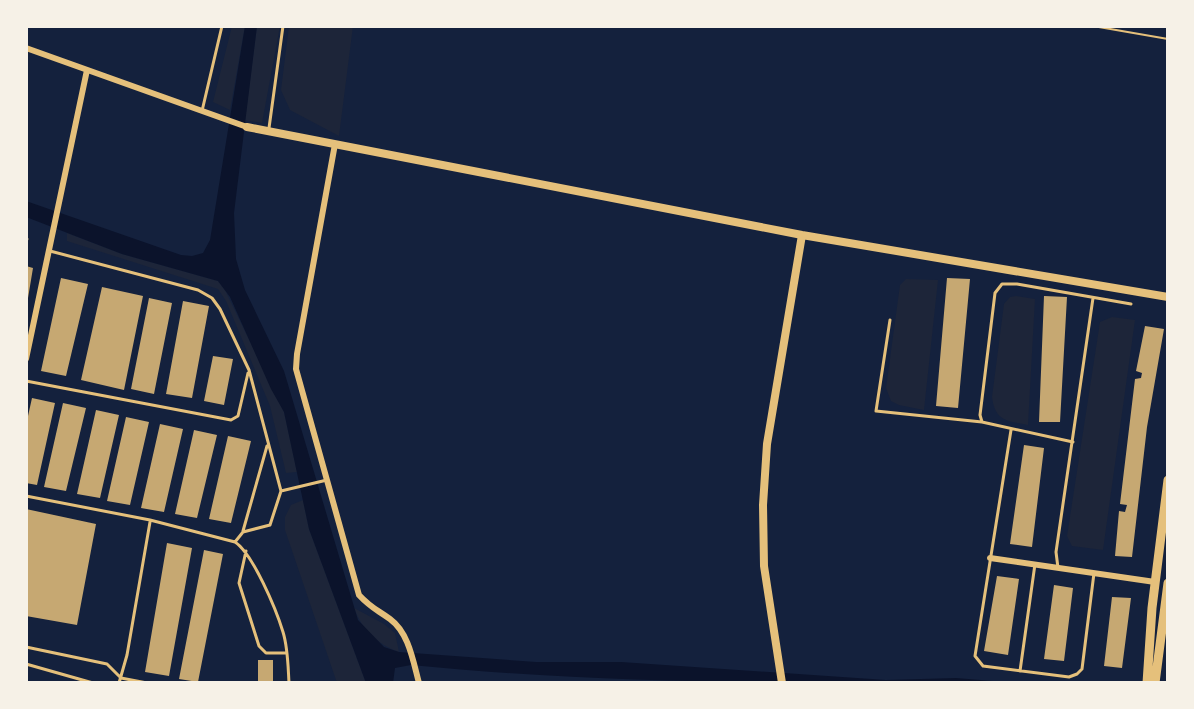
<svg xmlns="http://www.w3.org/2000/svg" width="1194" height="709" viewBox="0 0 1194 709" font-family="'Golos Text',sans-serif">
<style>
.green{fill:#1d2539}
.water{fill:#0b132b}
.building{fill:#c6a872}
.lines{fill:none;stroke-linecap:round;stroke-linejoin:round}
.path{stroke:#e5c07b;stroke-width:2}
.service{stroke:#e5c07b;stroke-width:3}
.minor{stroke:#e5c07b;stroke-width:6}
.tertiary{stroke:#e5c07b;stroke-width:8}
.secondary{stroke:#e5c07b;stroke-width:9}
</style>
<rect width="100%" height="100%" fill="#14213d"/>
<path class="green" d="M232,26H245L230,110L213,102Z
M257,26H280L262,123L245,120Z
M289,26H353L339,136L290,110L281,90Z
M67,233L122,254L218,281L225,290L284,412L297,472L286,473L270,406L226,301L218,289L67,241Z
M906,279L938,280L924,410L899,405L891,401L886,388L900,285Z
M1016,296L1035,299L1028,425C1007,421 995,421 992,397L1004,304L1010,297Z
M1112,317L1135,320L1103,550L1072,546L1067,536L1100,322Z
M303,500L309,529L366,683H337L285,530V517L291,505Z
M354,608L384,624L395,633L399,652C378,645 362,630 354,608Z"/>
<path class="water" d="M245,26H257L234,213L236,259L245,290L284,371L358,620L384,647L399,652L536,662H621L886,680L956,678L1017,683C815,683 613,685 411,665L395,668L393,683H366L309,529L284,412L271,389L230,297L218,281L122,254L26,217V201L181,255L192,256L203,253L210,240Z"/>
<path class="building" d="M26,266L33,268L28,298H26Z
M61,278L88,284L66,376L41,371Z
M947,278L970,279L958,408L936,406Z
M102,287L143,296L124,390L81,380Z
M1044,296L1067,297L1060,422H1039Z
M149,298L172,303L154,394L131,389Z
M183,301L209,306L192,398L166,394Z
M1145,326L1164,329L1147,427L1132,557L1115,556L1119,511L1125,512L1127,505L1120,504L1135,379L1141,378L1142,373L1136,371Z
M213,356L233,359L224,405L204,401Z
M32,398L55,403L37,485L26,483V425Z
M63,403L86,408L66,491L44,487Z
M96,410L119,415L100,498L77,494Z
M126,417L149,422L130,505L107,501Z
M160,424L183,429L164,512L141,508Z
M194,430L217,435L197,518L175,514Z
M228,436L251,441L231,523L209,519Z
M1024,445L1044,448L1032,547L1010,544Z
M26,509L96,524L77,625L26,616Z
M167,543L192,548L169,676L145,672Z
M204,550L223,554L198,682L179,679Z
M997,576L1019,579L1008,655L984,651Z
M1054,585L1073,588L1064,661L1044,659Z
M1112,597L1131,598L1122,668L1104,666Z
M258,660H273V683H258Z"/>
<g class="lines">
<path class="path" d="M1093,26L1168,39"/>
<path class="service" d="M202,111L222,26
M269,128L283,26
M26,239H27
M50,251L198,290L212,298L220,309L249,370L281,491L270,525L243,532L235,542
M890,320L876,411L982,422
M26,381L231,420L238,416L248,373
M1011,430L975,656L983,666L1069,677L1077,674L1082,669L1094,573
M1073,442L982,422L980,415L995,293L1002,284H1017L1131,304
M281,491L327,480
M26,496L150,520L235,542C253,554 276,609 283,632C288,648 288,666 289,683
M243,531L267,446
M246,551L239,583L259,646L266,653H285
M1058,568L1056,552L1093,298
M26,647L107,664L121,678L147,683
M26,664L93,683
M1020,671L1035,564
M119,683L127,655L150,522"/>
<path class="minor" d="M26,48L247,127
M335,144L297,354L296,369L359,595C371,608 376,609 390,619C409,633 413,661 419,683
M26,359L87,70
M990,558L1155,582"/>
<path class="tertiary" d="M247,127L802,235L1168,297
M782,683L764,566L763,505L767,444L802,235"/>
<path class="secondary" d="M1147,683L1152,608L1168,480
M1155,683L1168,583"/>
</g>
<rect width="1194" height="709" fill="none" stroke="#f6f1e7" stroke-width="56"/>
</svg>
